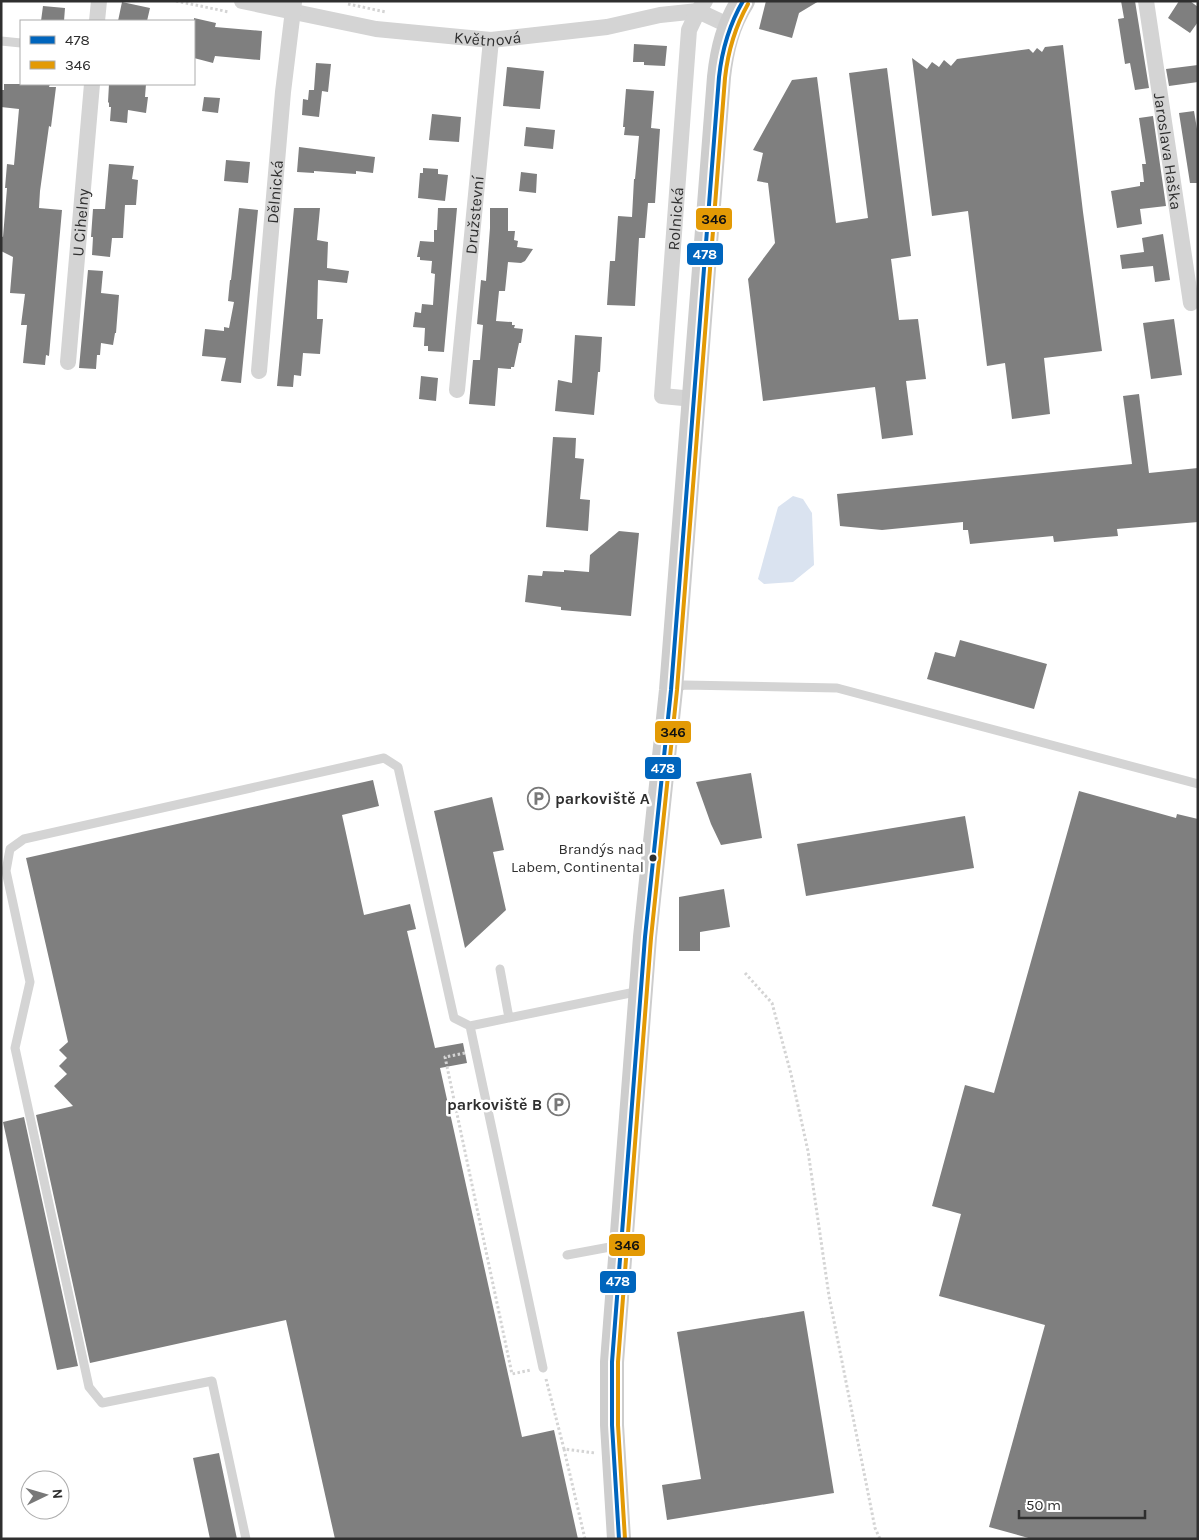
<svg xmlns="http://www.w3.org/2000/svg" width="1199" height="1540" viewBox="0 0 1199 1540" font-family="Karla,sans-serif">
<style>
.water{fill:#dae3f0}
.building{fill:#7f7f7f}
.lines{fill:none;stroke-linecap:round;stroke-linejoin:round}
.path{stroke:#d4d4d4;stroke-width:3;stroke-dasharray:2.5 2.5;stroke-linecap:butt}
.service{stroke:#d4d4d4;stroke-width:9}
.minor{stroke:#d4d4d4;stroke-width:16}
.secondary{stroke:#cdcdcd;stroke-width:24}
.bus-1-casing{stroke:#fff;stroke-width:8}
.bus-2-casing{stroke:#fff;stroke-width:8}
.bus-1{stroke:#0065bd;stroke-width:4}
.bus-2{stroke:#e39a05;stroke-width:4}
.bus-dot{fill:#2f2f2f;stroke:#fff;stroke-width:2}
.labels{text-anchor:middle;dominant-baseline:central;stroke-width:5;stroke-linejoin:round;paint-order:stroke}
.bus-label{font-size:15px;fill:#2f2f2f;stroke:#fff;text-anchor:end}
.street-label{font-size:16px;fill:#2f2f2f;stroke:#fff}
.poi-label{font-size:16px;font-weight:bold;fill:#2f2f2f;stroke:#fff;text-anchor:start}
.line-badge{stroke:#fff;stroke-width:2}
.badge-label{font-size:14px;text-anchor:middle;font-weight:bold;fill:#fff}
.pale-badge-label{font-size:14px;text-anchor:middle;font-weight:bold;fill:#111}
</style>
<rect width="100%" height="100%" fill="#fff"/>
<path class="water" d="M793,496L803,499L812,513L814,565L793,582L764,584L758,579L778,507Z"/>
<path class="building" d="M766,1H819L799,13L792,38L759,29Z
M1121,1H1135L1149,88L1135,90L1130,63L1125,64L1118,19L1124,18Z
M1179,1H1190L1198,7V22L1190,33L1168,18Z
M122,2L150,8L147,21H118Z
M43,6L65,8L64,21H41Z
M194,18L216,23L215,27L262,31L260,60L215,56L213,63L194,58Z
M634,44L667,46L665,66L644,65V62H633Z
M1063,45L1083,212L1102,351L1044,358L1050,414L1012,419L1005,363L987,366L968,211L932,216L912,58L927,69L932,62L939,67L944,60L951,66L957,59L1029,49L1033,53L1037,48L1042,52L1045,47Z
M316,63L331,64L328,92L322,91L319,117L302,115L303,99L308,100L309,90H314Z
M1198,65V82L1169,86L1166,69Z
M507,67L544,71L540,109L503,106Z
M887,68L911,256L891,259L899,320L918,319L926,379L906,381L913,435L882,439L875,387L763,401L748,279L775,243L768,183L757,181L763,153L753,150L792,80L817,77L836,223L868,218L849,73Z
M4,84H50L49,87H56L51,127L49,126L40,191L39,208L62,210L49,356L46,355L45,365L23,363L27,325H21L25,294L10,293L13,257L1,251V236L3,237L7,188H5L7,164L14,165L19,109L1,107V90H4Z
M109,84H146L145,97H148L146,113L128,110L127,123L110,121L111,107H109V103L108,102Z
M626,89L654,91L651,128L660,129L655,203H648L645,238H639L635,306L607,305L610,261H615L618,216L632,217L634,179H635L639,136L624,135L625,127H623Z
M204,97L220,98L218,113L202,111Z
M1194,111L1198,135V183H1190L1179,113Z
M432,114L461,117L459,142L429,140Z
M1153,116L1166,206L1140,209L1142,224L1117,228L1111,191L1140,186V182H1144L1142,164H1146L1139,118Z
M526,127L555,130L553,149L524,146Z
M299,147L375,157L373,173L356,171V174L314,171V173L297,172Z
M226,160L250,162L248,183L224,181Z
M109,164L134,166L132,179L138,180L136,205H125L123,238H112L110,257L92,255L93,237H91L93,209H105Z
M423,168L438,169V174L448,175L445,201L418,198L420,173H423Z
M521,172L537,174L536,193L519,191Z
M239,208L258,210L241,383L221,381L226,358L202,356L205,329L224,331V327L229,328L234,302L228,301L230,280H231Z
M294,208H320L317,240L328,242L327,268L349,271L347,283L318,280L317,319H323L320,354L303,353L301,376L294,375L293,387L277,386Z
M438,208H457L444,352L428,351V346H424L425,328L413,327L415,312L421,313L422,304L433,305L435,274L431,273L432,261L420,260V257H417L420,241L434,242V230H437Z
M490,208H508V231H515L514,240L518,241L517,247L533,249L525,261L521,263L508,262L505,291H499L496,321L512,322V325H515L514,328L523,329L521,343H519L514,367H511V369L498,368L495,406L469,404L473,360H480L483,325L477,324L481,280L486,281L490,228Z
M1163,234L1170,280L1155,282L1153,266L1122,269L1120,255L1144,252L1142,238Z
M88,270L103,271L101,293L119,295L116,333H115L113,345L101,343L100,355H97L96,369L79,368Z
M1174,319L1182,375L1151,379L1143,323Z
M575,335L602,337L600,372H598L594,415L555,411L558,380L572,383Z
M421,376L438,378L436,401L419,399Z
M1139,394L1149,473L1198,468V522L1117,529L1118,536L1094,538L1054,542L1053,536L970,544L968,530H963V522L882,530L840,526L837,494L1132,464L1123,396Z
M553,437L576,438L575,458L584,459L580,499L590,500L588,531L546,527Z
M619,531L639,533L631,616L561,610V607L525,602L528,575L542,576L543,571L564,572V570L589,572L590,555Z
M960,640L1047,664L1034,709L927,679L935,652L955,657Z
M751,773L762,838L721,845L711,824L696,782Z
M373,780L379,806L342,815L364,915L410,904L416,929L407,931L435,1048L463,1043L467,1063L440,1068L522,1437L554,1430L578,1539H335L286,1320L90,1363L36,1115L73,1106L54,1086L67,1074L59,1066L67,1058L59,1050L68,1042L26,858Z
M1079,791L1176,818L1177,814L1198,819V1539H1032L989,1527L1045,1325L939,1296L961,1214L932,1206L965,1085L994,1093Z
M492,797L504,850L493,852L506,910L465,948L434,811Z
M965,816L974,868L806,896L797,844Z
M724,889L730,927L700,932V951H679V897Z
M24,1117L78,1366L57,1370L3,1122Z
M804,1311L834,1493L667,1520L662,1485L701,1479L677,1332Z
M219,1453L237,1539H210L193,1458Z"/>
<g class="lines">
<path class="path" d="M176,1L229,12
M348,4L386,12
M745,973L772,1003L791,1074L808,1151L829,1296L875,1528L880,1539
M465,1053L445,1057L512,1374L531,1370
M546,1379L564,1449L595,1453
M564,1449L585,1539"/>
<path class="service" d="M1,41L21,43
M674,689L684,685L837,688L1198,784
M500,969L509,1018
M470,1026L543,1368
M567,1255L610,1247H621
M246,1539L212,1381L102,1403L89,1387L15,1048L30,982L6,871L10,849L24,839L384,758L398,767L454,1018L470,1026L640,991"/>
<g class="minor">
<path id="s1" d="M242,1L376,29L491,40L607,27L660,15L698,11L730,26"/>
<path id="s2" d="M1146,1L1191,303"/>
<path d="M97,21L99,1"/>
<path id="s3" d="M68,362L92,84"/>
<path id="s4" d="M259,371L283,92L294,2"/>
<path id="s5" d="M457,390L491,40"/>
<path id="s6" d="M694,399L662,396L689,30L698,11L705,1"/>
</g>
<path class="secondary" d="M619,1539L612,1425V1362L645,937L671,690L719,77C722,49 728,25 743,1"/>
<defs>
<path id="bus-1" d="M619,1539L612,1425V1362L645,937L671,690L719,77C722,50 729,25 743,1"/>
<path id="bus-2" d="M625,1539L618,1425V1362L651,938L677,690L725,78C728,51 735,27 748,4"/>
</defs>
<use href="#bus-1" class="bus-1-casing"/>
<use href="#bus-2" class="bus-2-casing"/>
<use href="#bus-1" class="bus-1"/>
<use href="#bus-2" class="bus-2"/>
</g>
<defs>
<symbol id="parking-ring" viewBox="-11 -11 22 22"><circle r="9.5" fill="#fff" stroke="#787878" stroke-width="1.5"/><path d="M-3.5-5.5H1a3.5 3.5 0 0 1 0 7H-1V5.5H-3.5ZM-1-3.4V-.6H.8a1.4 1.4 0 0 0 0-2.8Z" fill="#787878"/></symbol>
</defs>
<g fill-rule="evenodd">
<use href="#parking-ring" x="526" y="786" width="25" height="25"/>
<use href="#parking-ring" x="546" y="1092" width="25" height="25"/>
</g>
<circle class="bus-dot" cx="653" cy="858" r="4.5"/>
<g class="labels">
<g class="bus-label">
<text x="644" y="849">Brandýs nad<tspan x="644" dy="18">Labem, Continental</tspan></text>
</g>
<g class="street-label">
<text stroke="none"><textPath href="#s1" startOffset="249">Květnová</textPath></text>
<text stroke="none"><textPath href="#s2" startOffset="152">Jaroslava Haška</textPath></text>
<text stroke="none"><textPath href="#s4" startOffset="180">Dělnická</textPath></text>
<text stroke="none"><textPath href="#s5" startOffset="176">Družstevní</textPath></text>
<text stroke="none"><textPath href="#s6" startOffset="210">Rolnická</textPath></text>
<text stroke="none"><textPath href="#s3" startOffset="140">U Cihelny</textPath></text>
</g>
<g class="poi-label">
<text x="555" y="798">parkoviště A</text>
<text x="542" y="1104" text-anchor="end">parkoviště B</text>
</g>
</g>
<g class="line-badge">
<rect x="695" y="207" width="38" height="24" rx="5" fill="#e39a05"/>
<rect x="686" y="242" width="38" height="24" rx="5" fill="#0065bd"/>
<rect x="654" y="720" width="38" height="24" rx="5" fill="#e39a05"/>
<rect x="644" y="756" width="38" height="24" rx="5" fill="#0065bd"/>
<rect x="608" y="1233" width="38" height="24" rx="5" fill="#e39a05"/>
<rect x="599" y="1270" width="38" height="24" rx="5" fill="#0065bd"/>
</g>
<g class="badge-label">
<text x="705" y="259">478</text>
<text x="663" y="773">478</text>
<text x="618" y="1286">478</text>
</g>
<g class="pale-badge-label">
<text x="714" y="224">346</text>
<text x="673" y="737">346</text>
<text x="627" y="1250">346</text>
</g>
<rect width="1199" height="1540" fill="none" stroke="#2f2f2f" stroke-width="5"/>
<rect x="20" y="20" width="175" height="65" fill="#ffffff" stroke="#acacac"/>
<rect x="30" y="36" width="25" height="8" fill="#0065bd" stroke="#acacac"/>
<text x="65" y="45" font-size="15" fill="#2f2f2f">478</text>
<rect x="30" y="61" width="25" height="8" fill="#e39a05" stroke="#acacac"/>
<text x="65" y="70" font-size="15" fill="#2f2f2f">346</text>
<g transform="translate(45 1495) rotate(85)"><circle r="24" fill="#ffffff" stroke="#acacac"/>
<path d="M0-4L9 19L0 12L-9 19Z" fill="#787878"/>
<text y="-8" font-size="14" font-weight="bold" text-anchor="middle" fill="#2f2f2f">N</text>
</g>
<path d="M1019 1510v8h126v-8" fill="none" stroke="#2f2f2f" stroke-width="2.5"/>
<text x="1026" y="1510" font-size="15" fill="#2f2f2f" stroke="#ffffff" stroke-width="4" paint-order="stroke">50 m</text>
</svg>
